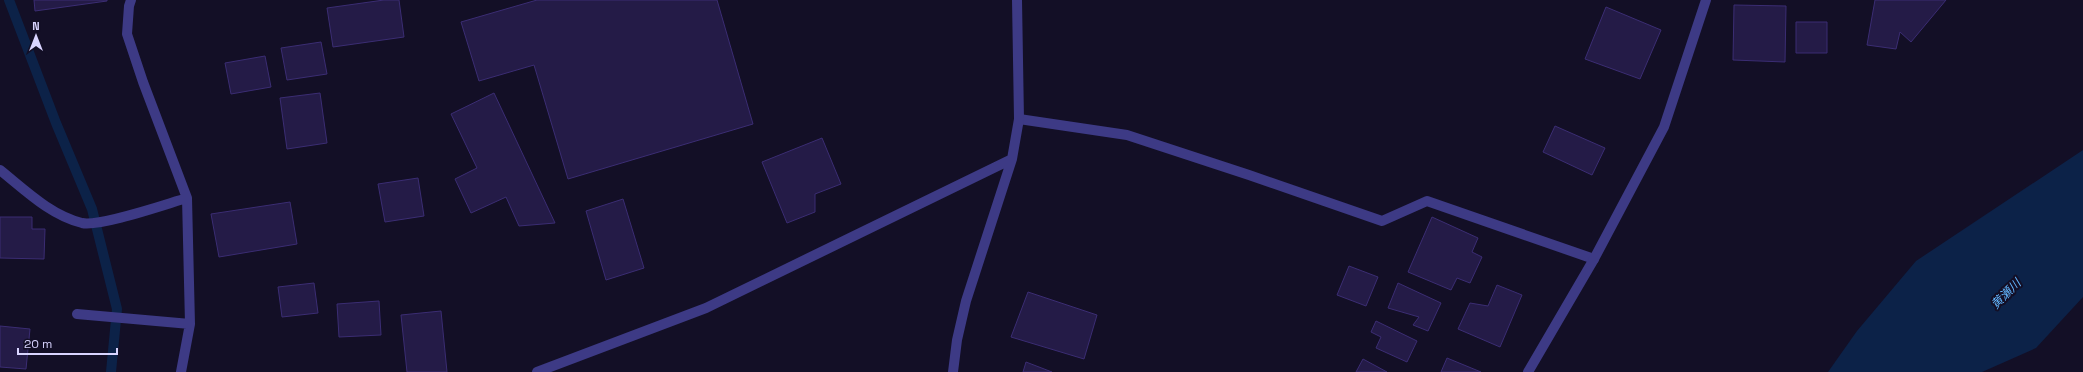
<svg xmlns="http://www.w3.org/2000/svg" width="2083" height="372" viewBox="0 0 2083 372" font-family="'Space Grotesk','Noto Sans JP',sans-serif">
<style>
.water{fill:#0c2248}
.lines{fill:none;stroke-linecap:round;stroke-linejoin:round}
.stream{stroke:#0c2248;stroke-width:10}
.building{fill:#241b47;stroke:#3b2d73}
.service{stroke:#3d3a85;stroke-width:10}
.minor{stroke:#3d3a85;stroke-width:10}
.labels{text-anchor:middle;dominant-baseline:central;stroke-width:4;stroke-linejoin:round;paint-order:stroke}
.water-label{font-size:12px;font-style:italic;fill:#62b6ff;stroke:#130f26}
</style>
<rect width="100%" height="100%" fill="#130f26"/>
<path class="water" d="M2083,150V297L2036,348L1982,372H1828L1857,331L1916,261Z"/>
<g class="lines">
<path class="stream" d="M9,0L56,123L92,209L117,309L111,372"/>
</g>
<path class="building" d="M34,0H107V1L35,11Z
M384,0H399L404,37L333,47L327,8Z
M537,0H717L753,124L568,179L534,65L479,81L461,22Z
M1875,0H1946L1911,42L1900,32L1896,49L1867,45Z
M1734,5L1786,6L1785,62L1733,60Z
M1606,7L1661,30L1640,79L1585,59Z
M1796,22H1827V53H1796Z
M321,42L327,74L287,80L281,48Z
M265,56L271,87L231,94L225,63Z
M320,93L327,143L287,149L280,98Z
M494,93L555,223L519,226L506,197L471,213L455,179L477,168L451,114Z
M1555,126L1605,148L1592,175L1543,152Z
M822,138L841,184L815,194V212L787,223L762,162Z
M418,178L424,216L385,222L378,184Z
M623,199L644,268L606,280L586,211Z
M290,202L297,244L219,257L211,214Z
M0,217H32V229H45L44,259L0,258Z
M1432,217L1478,238L1472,252L1482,257L1470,283L1457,278L1451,290L1408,272Z
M1349,266L1378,277L1366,306L1337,295Z
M314,283L318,313L282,317L278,287Z
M1398,283L1441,303L1428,331L1413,325L1419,317L1388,308Z
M1497,285L1522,295L1500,347L1458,329L1470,303L1488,306Z
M1028,292L1097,315L1084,359L1011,337Z
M379,301L381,335L339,337L337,304Z
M441,311L447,372H407L401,315Z
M1376,321L1417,341L1407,362L1376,348L1381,337L1371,332Z
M0,326L30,329L26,369L0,367Z
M1447,358L1481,372H1441Z
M1363,359L1387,372H1356Z
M1026,362L1052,372H1023Z"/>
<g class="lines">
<path class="service" d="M1019,119L1127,135L1249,175L1382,221L1427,201L1594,259"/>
<path class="minor" d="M131,0L129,6L127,34L143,82L187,198L190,324L181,372
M0,170C25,190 50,215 82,223C100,227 166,204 187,198
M77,314L190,324
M537,372L706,308L1012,159
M953,372L957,340L966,301L1012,159L1019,119L1017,0
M1528,372L1594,259L1664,127L1706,0"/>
</g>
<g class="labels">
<g class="water-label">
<text transform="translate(2006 294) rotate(-45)">黄瀬川</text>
</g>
</g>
<g transform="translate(36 36)" stroke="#130f26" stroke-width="3" paint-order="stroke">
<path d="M0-3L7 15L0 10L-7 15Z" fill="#d9d4ff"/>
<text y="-6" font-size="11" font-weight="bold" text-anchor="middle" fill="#d9d4ff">N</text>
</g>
<path d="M18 348v6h99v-6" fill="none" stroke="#d9d4ff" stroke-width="2"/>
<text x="24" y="348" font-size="12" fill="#d9d4ff" stroke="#130f26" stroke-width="3" paint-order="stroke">20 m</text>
</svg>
